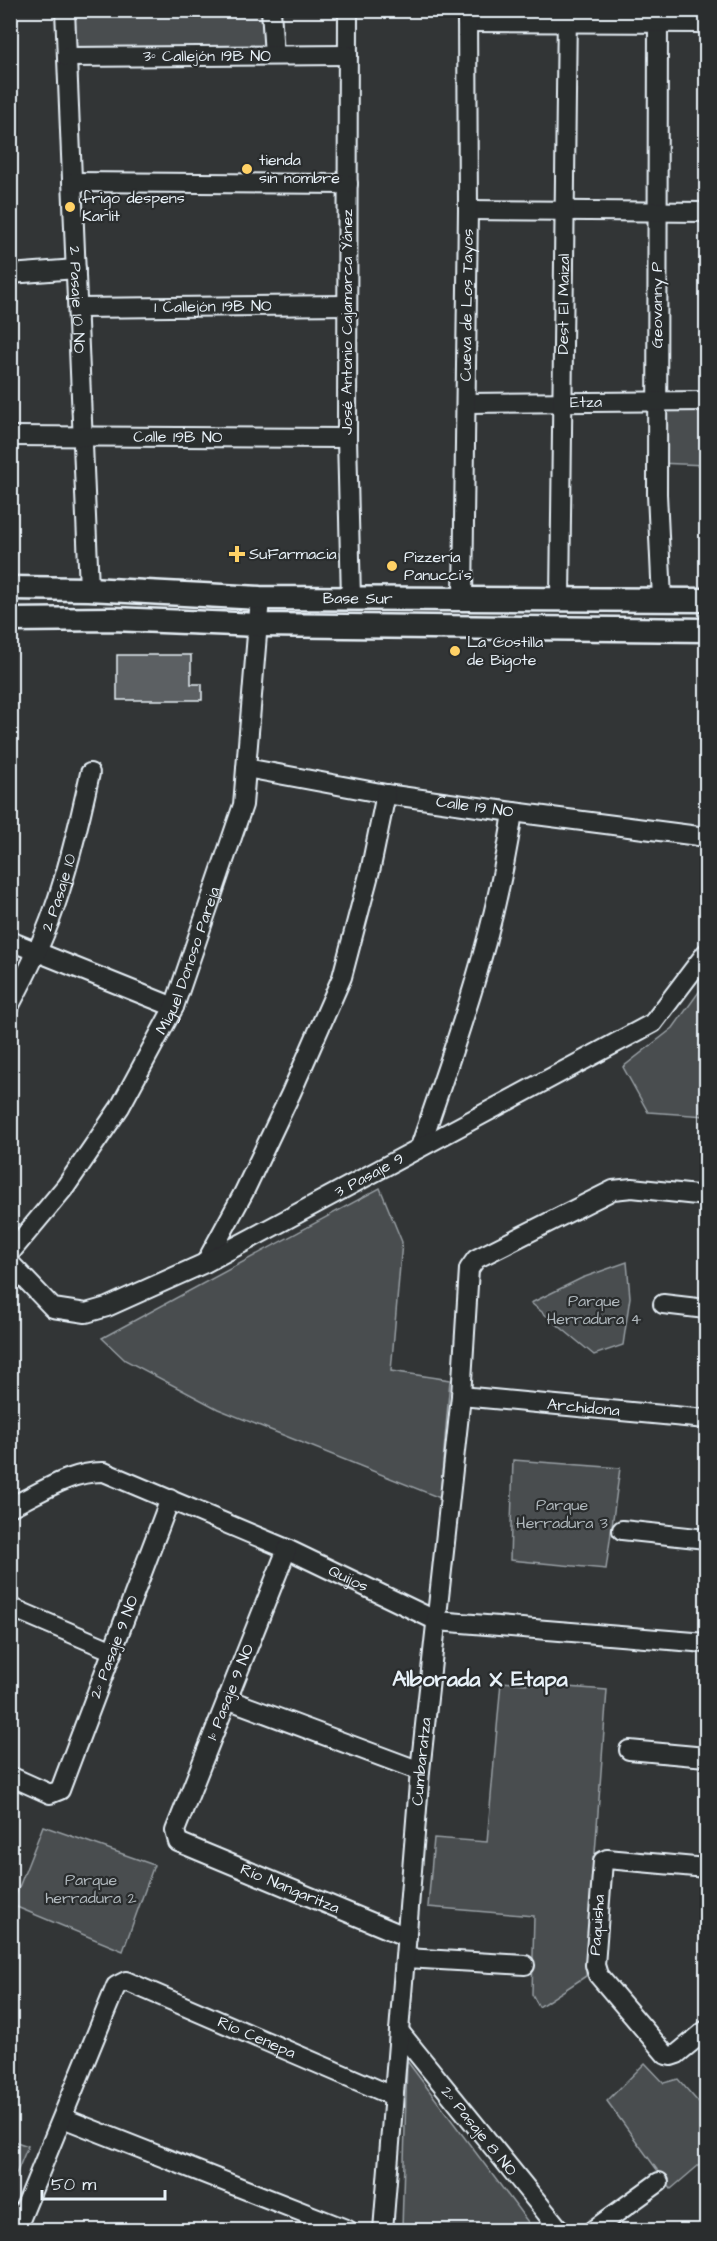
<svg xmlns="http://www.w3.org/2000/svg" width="717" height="2241" viewBox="0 0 717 2241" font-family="'Architects Daughter',sans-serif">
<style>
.green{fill:#494d4f;stroke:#989fa4;stroke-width:1.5}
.building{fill:#5c6063;stroke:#e8f1f8;stroke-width:1.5}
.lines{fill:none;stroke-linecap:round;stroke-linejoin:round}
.minor-casing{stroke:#e8f1f8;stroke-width:22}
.tertiary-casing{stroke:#e8f1f8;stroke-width:27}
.minor{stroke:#2a2d2e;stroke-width:18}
.tertiary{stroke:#2a2d2e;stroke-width:22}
.poi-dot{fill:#ffd166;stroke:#2a2d2e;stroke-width:2}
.labels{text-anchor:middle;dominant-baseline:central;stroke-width:4.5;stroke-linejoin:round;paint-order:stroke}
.street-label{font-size:16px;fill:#e8f1f8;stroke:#2a2d2e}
.poi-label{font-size:16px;fill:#e8f1f8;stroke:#2a2d2e;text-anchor:start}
.park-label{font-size:16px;fill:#b0b8bd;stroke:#2a2d2e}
.district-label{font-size:22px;font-weight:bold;fill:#e8f1f8;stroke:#2a2d2e}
</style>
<rect width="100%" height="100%" fill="#323536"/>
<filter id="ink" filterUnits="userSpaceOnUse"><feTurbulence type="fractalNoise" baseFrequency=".0167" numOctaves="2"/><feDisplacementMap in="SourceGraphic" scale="12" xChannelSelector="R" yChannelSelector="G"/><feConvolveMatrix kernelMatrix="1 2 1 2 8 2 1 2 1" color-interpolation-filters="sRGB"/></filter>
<g filter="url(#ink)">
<path class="green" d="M69,11H267L268,51H71Z
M660,407H706V465L657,463Z
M706,982V1116L648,1112L623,1067L673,1028Z
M380,1188L402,1242L391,1371L450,1380L440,1498L218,1409L125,1360L102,1338Z
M627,1262L630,1297L623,1345L594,1355L531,1303L582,1278Z
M513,1460L620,1468L606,1569L510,1560Z
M501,1682L607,1690L586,1976L539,2007L532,1994L534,1916L428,1907L434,1838L487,1842Z
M43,1826L154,1865L123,1951L12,1905Z
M407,2061L534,2230L402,2229Z
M645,2063L664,2083L678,2079L706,2111V2159L671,2189L607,2101Z
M11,2140L28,2146L11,2186L10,2140Z"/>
<path class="building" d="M117,655H191V684H202V700H117Z"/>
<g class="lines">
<defs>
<g id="minor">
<path id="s1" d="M65,10L89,589"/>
<path d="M271,10L274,55"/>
<path d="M348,10L347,438L351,598"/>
<path d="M658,10L657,494L662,599"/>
<path d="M467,22L706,23"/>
<path d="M67,57L348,55"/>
<path d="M72,182L348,184"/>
<path d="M468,210L706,212"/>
<path d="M10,274L76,269"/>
<path id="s2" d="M78,308L347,305"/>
<path id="s3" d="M466,403L706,401"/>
<path id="s4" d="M10,436L347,438"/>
<path id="s5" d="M463,599L468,210L467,10"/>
<path id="s6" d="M560,600L567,10"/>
<path id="s7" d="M246,768L386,794L513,812L706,837"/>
<path d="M10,941L174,1007"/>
<path id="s8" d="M10,1005C26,975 42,944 53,912C69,867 80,820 90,773"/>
<path d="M420,1147C458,1038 497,928 513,812"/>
<path id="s9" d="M10,1253L66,1186L120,1107L174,1007L243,805L260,598"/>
<path d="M206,1262L244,1192L291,1093L342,977L371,867L386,794"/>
<path id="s10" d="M10,1263L53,1308L86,1313L107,1307L205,1263L653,1023L706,953"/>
<path d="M663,1304L706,1309"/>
<path id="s11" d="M461,1396L706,1419"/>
<path id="s12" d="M10,1507C40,1493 70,1471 104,1472L287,1549L437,1621L706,1643"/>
<path d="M622,1530L706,1539"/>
<path id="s13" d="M287,1549L175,1831L178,1842L407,1937"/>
<path d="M10,1607L113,1651"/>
<path d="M227,1699L420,1771"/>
<path d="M629,1750L706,1757"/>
<path d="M10,1776L50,1794L60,1790L170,1499"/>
<path d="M706,1868L607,1859L603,1861L595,1965L598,1975L666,2055L671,2056L677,2054L706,2030"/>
<path d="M406,1958L525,1965"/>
<path d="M399,2031L560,2230"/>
<path d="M63,2118L348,2230"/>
<path id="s14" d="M16,2230L116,1986L126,1981L393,2096"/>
<path id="s15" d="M383,2230L420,1771L461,1396L469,1269L476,1259L613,1190L632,1188L706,1196"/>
<path d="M593,2230L659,2182"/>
</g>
<g id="tertiary">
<path id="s16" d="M10,588L89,589L260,598L706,600"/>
<path d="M10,620L113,619L259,625L706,630"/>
</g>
</defs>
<use href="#minor" class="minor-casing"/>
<use href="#tertiary" class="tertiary-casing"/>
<use href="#minor" class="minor"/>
<use href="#tertiary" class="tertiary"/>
</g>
</g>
<g class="poi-dot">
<circle cx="247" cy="169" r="6"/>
<circle cx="70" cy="207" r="6"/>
<path d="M234 545h6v6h6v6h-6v6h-6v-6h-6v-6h6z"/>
<circle cx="392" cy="566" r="6"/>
<circle cx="455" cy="651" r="6"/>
</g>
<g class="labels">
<g class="street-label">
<text x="207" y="56">3º Callejón 19B NO</text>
<text stroke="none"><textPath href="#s1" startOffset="290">2 Pasaje 10 NO</textPath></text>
<text stroke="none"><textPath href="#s5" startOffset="294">Cueva de Los Tayos</textPath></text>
<text stroke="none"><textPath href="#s6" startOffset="296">Dest El Maizal</textPath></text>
<text transform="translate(657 305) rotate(-90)">Geovanny P</text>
<text stroke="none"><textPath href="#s2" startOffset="135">1 Callejón 19B NO</textPath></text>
<text transform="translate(347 322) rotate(-90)">José Antonio Cajamarca Yánez</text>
<text stroke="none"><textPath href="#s3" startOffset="120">Etza</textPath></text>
<text stroke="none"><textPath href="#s4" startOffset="168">Calle 19B NO</textPath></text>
<text stroke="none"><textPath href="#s16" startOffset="348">Base Sur</textPath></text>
<text stroke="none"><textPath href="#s7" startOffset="232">Calle 19 NO</textPath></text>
<text stroke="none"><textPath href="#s8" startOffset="123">2 Pasaje 10</textPath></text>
<text stroke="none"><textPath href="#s9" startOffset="345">Miguel Donoso Pareja</textPath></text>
<text stroke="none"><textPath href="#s10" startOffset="411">3 Pasaje 9</textPath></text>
<text stroke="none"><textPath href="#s11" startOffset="123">Archidona</textPath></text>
<text stroke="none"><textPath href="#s12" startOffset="368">Quijos</textPath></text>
<text transform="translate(114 1647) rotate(-69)">2º Pasaje 9 NO</text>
<text transform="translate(230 1692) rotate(-68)">1º Pasaje 9 NO</text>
<text stroke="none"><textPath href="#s15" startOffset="470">Cumbaratza</textPath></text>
<text stroke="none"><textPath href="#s13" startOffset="436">Río Nangaritza</textPath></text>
<text transform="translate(597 1925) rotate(-86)">Paquisha</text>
<text stroke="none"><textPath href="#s14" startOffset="417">Río Cenepa</textPath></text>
<text transform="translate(479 2131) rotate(51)">2º Pasaje 8 NO</text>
</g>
<g class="poi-label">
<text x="259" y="160">tienda<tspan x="259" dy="18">sin nombre</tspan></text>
<text x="82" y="198">frigo despens<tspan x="82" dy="18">Karlit</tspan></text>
<text x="249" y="554">SuFarmacia</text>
<text x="404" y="557">Pizzería<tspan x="404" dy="18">Panucci's</tspan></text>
<text x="467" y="642">La Costilla<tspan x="467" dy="18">de Bigote</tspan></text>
</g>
<g class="park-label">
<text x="594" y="1301">Parque<tspan x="594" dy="18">Herradura 4</tspan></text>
<text x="562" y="1505">Parque<tspan x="562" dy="18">Herradura 3</tspan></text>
<text x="91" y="1880">Parque<tspan x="91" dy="18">herradura 2</tspan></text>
</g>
<g class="district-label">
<text x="480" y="1679">Alborada X Etapa</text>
</g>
</g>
<rect width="717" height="2241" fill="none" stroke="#2a2d2e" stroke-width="36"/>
<rect x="18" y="18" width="681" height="2205" fill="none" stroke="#e8f1f8" stroke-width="2" filter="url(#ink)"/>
<path d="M42 2190v9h123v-9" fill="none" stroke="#e8f1f8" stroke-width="3"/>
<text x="51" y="2190" font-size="18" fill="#e8f1f8" stroke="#2a2d2e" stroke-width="4.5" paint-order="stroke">50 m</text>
</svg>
